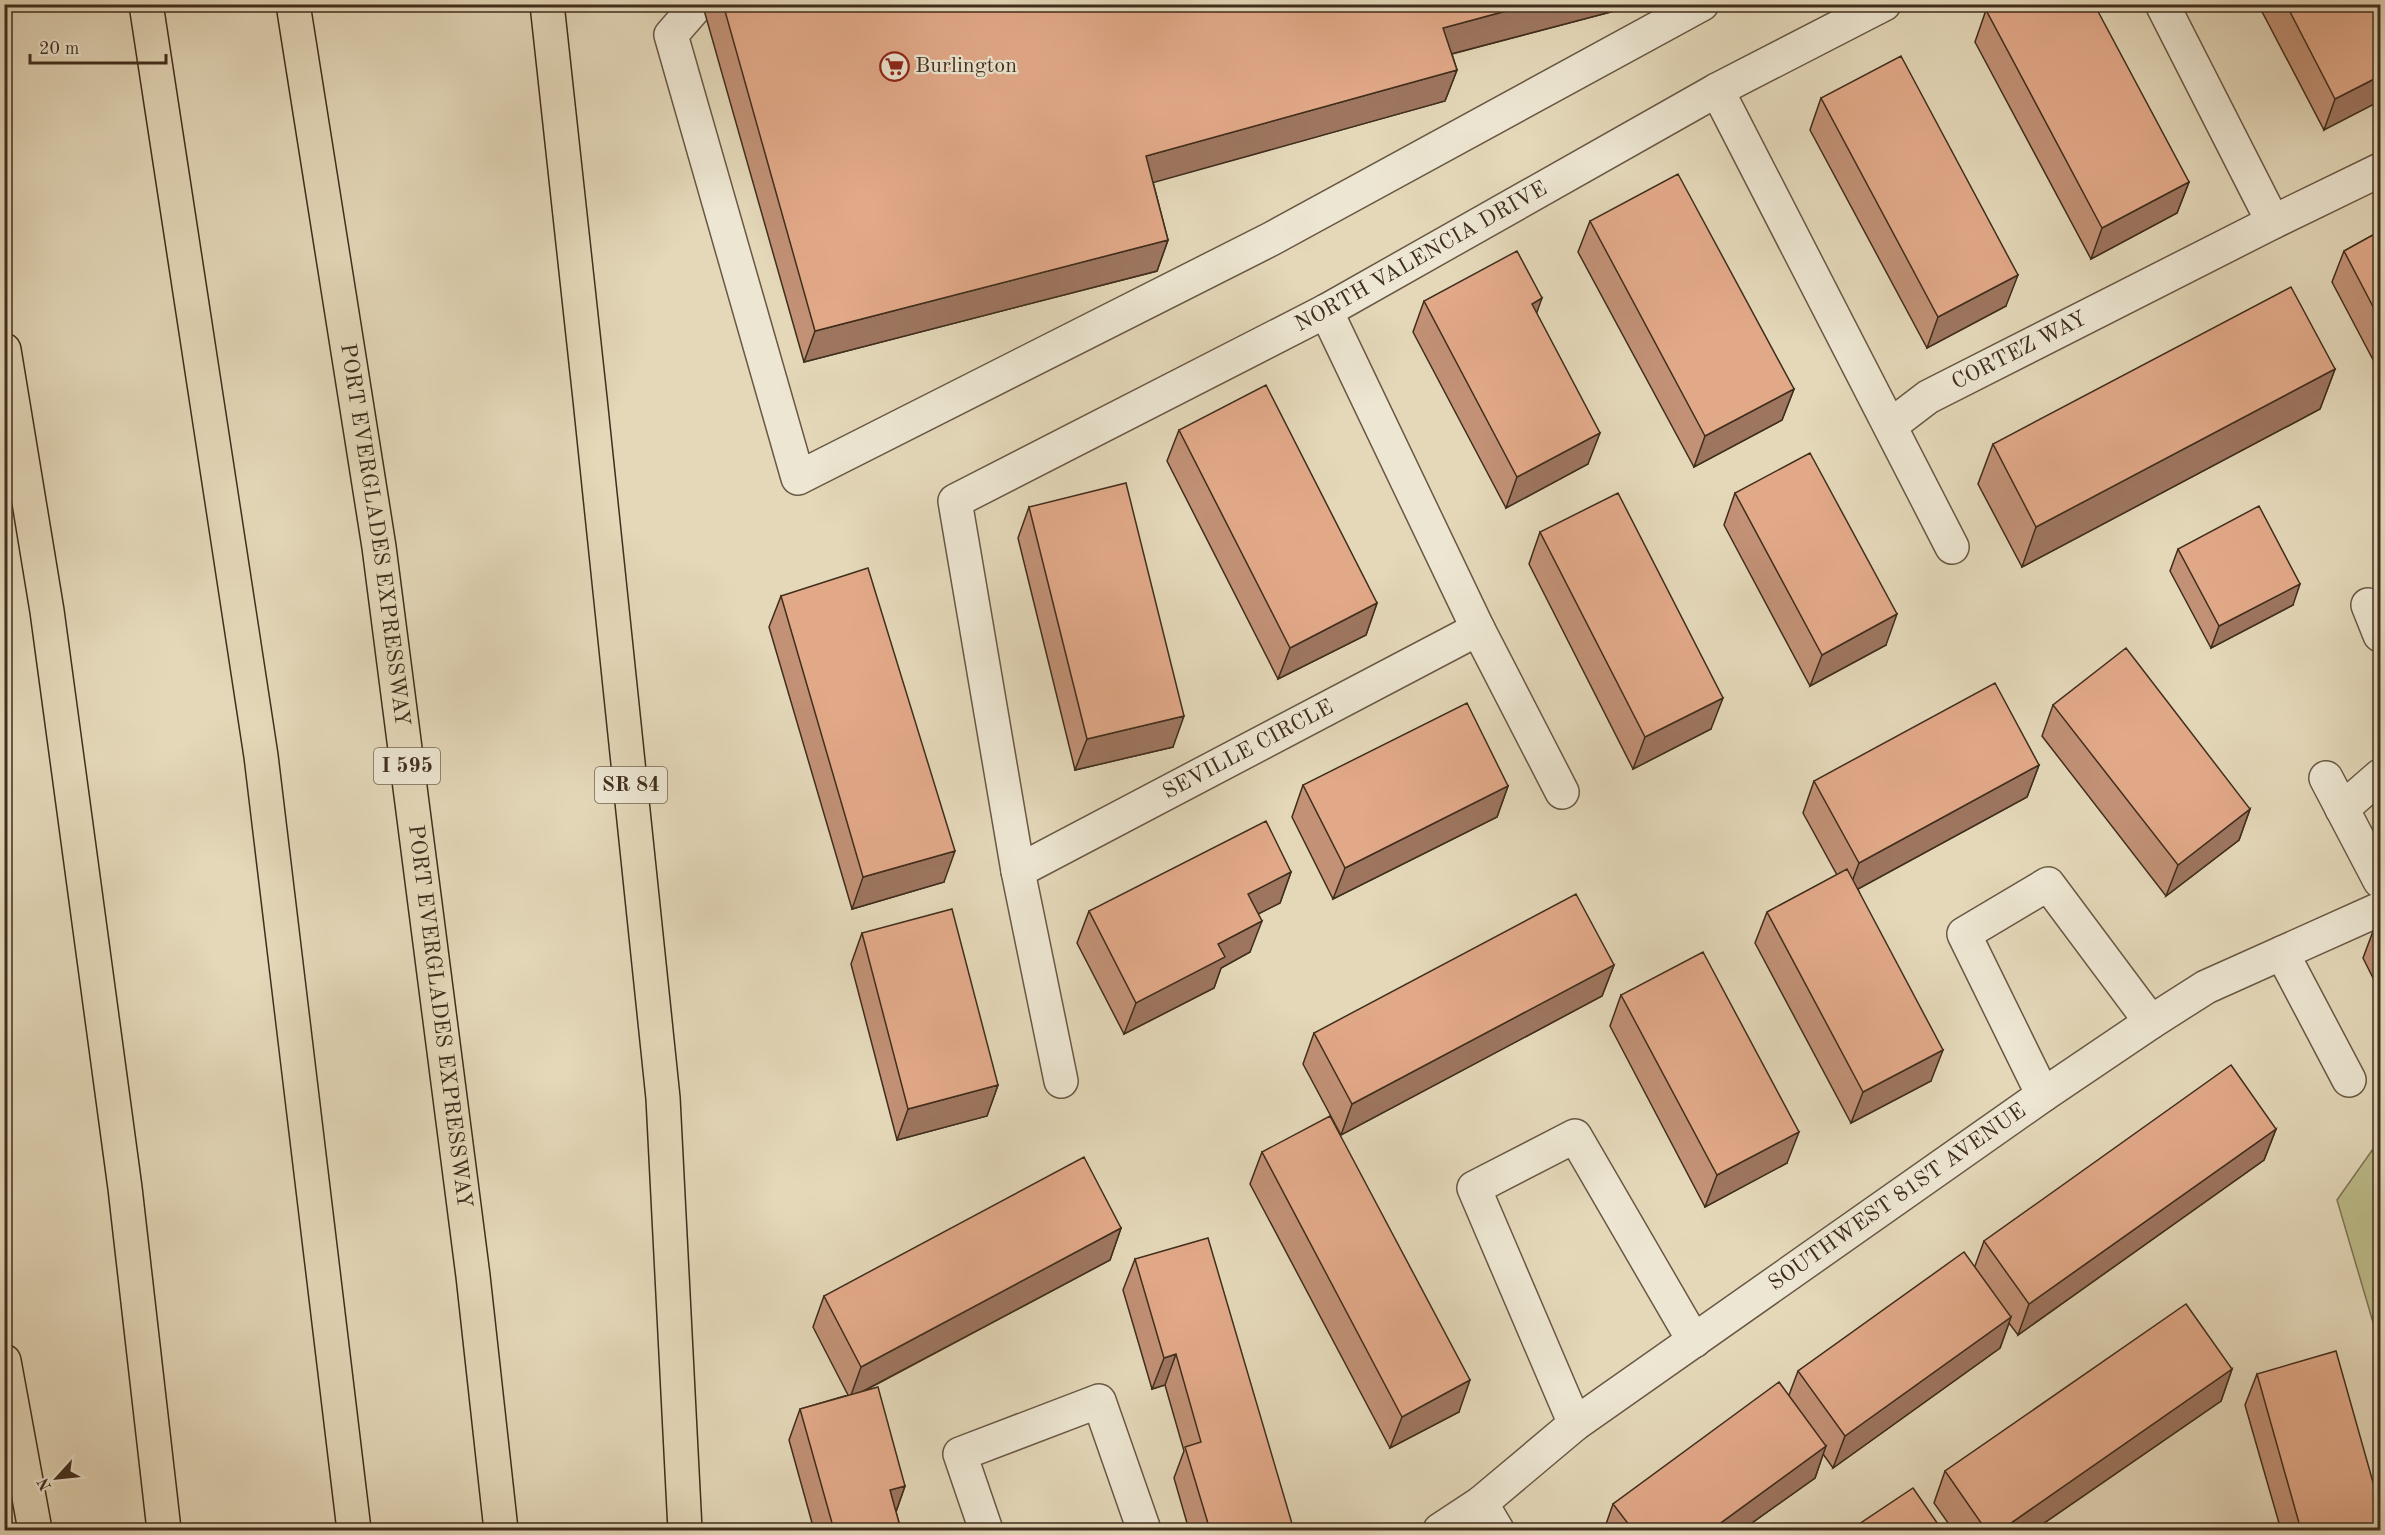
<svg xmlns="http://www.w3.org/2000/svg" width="2385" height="1535" viewBox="0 0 2385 1535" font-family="'Old Standard TT',serif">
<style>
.green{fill:#bcbc8a;stroke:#7e7554;stroke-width:1.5}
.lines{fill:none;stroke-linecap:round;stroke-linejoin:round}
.minor-casing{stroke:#695844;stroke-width:36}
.major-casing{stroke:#402e1d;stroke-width:36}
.highway-casing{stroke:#402e1d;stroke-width:36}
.minor{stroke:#ede6d2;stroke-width:33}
.major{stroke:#e4d8b9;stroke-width:33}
.highway{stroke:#e4d8b9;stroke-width:33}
.wall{fill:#c29176;stroke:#402e1d;stroke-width:1.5}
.shaded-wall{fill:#9e7660;stroke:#402e1d;stroke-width:1.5}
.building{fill:#e2a989;stroke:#402e1d;stroke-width:1.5}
.labels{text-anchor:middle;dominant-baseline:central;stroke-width:4.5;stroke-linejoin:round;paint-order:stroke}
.shield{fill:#ede6d2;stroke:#746553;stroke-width:1.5}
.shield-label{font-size:21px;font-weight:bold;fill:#402e1d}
.poi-label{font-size:22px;fill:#402e1d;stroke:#ede6d2;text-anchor:start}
.street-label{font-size:22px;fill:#402e1d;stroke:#ede6d2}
</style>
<rect width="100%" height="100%" fill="#e4d8b9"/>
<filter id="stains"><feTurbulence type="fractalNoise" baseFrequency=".00333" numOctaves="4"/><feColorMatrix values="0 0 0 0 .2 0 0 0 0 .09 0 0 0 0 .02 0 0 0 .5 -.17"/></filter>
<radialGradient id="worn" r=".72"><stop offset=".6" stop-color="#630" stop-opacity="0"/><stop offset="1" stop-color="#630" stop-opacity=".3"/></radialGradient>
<path class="green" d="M2380,1139V1346L2337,1200Z"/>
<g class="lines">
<defs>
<g id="minor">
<path d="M698,4L671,35L798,478L1271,239L1702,4"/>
<path d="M1717,90L1952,547"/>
<path d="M2273,222L2380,170"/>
<path d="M1326,311L1478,629L1562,792"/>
<path id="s1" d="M1890,426L1928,397L2273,222L2162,4"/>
<path d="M2368,605L2380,635"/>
<path d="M2326,778L2380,881"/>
<path d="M2342,809L2380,776"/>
<path id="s2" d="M1018,871L1478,629"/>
<path d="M2282,953L2349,1080"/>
<path id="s3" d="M1061,1081L1018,871L955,501L1326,311L1717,90L1884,4"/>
<path d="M2043,1095L1964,934L2048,884L2151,1022"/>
<path d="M1575,1424L1474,1188L1575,1136L1694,1341"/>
<path d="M1481,1503L1497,1530"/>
<path d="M986,1530L960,1454L1099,1401L1144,1530"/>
<path id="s4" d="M1440,1530L1481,1503L1575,1424L2043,1095L2151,1022L2206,987L2380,909"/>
</g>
<path id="major" d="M547,4L590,399L663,1098L685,1530"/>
<g id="highway">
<path d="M146,4L261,756L354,1530"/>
<path id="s5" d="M293,4L379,547L473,1276L501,1530"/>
<path d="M4,350L47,611L125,1188L164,1530"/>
<path d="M4,1361L35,1530"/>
</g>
</defs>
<use href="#minor" class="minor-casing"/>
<use href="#major" class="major-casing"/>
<use href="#highway" class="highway-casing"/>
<use href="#minor" class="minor"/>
<use href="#major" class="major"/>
<use href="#highway" class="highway"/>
</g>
<path class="wall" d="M706,4H1641L1452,54L1457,70L1445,101L1153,182L1168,240L1157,271L804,362L704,10Z
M2258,4H2380L2324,130Z
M1986,10L2189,182L2177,213L2091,259L1975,42Z
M1821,98L2006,306L1927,348L1810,130Z
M1590,221L1794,389L1782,420L1694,467L1578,252Z
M2380,231V373L2332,282L2344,251Z
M1424,301L1536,313L1588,464L1506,508L1413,332Z
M2335,369L2320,409L2022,567L1978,484L1993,444Z
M1179,430L1377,603L1366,635L1278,679L1167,461Z
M1735,493L1886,645L1810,686L1724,525Z
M1029,507L1173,747L1075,770L1018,538Z
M1540,532L1711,729L1633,769L1529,564Z
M2178,549L2293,605L2211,648L2170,571Z
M781,596L944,882L852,909L769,627Z
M2053,705L2250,809L2239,840L2166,896L2042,736Z
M2039,765L2027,797L1858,889L1931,1081L1851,1123L1755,943L1767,912L1837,875L1803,813L1814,781Z
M1303,785L1508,786L1497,817L1333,899L1292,817Z
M1291,872L1280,903L1258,914L1250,952L1221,968L1214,988L1124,1034L1077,943L1089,911Z
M2380,916V992L2363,958L2378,918Z
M862,933L998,1085L987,1116L897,1140L851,964Z
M1614,965L1602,996L1341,1135L1303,1064L1314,1033Z
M1621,995L1787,1163L1705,1207L1610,1026Z
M2276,1129L2264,1160L2018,1335L2009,1323L2000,1348L1833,1468L1823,1454L1815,1478L1742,1530H1604L1613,1504L1789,1395L1798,1371L1975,1266L1984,1241Z
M1262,1152L1459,1412L1390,1448L1250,1184Z
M1121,1228L1110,1260L864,1391L905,1486L896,1512L901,1530H814L789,1440L800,1409L848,1395L813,1327L824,1296Z
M1135,1259L1292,1530H1189L1174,1478L1184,1451L1165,1385L1152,1389L1123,1290Z
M2232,1369L2221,1401L2034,1530H1953L1934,1503L1945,1471Z
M2257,1374L2380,1530H2281L2245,1405Z"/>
<path class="shaded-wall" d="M1532,4H1641L1432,59L1443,28Z
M1457,70L1445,101L1134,188L1146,156Z
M2380,76V101L2324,130L2335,99Z
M2189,182L2177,213L2091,259L2102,228Z
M1168,240L1157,271L804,362L815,331Z
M2018,275L2006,306L1927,348L1938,317Z
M1542,298L1531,329L1532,304Z
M2335,369L2320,409L2022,567L2036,527Z
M1794,389L1782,420L1694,467L1705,436Z
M1600,433L1588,464L1506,508L1517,477Z
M2300,584L2293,605L2211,648L2219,626Z
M1377,603L1366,635L1278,679L1290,648Z
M1897,614L1886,645L1810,686L1822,655Z
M1723,698L1711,729L1633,769L1645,737Z
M1184,716L1173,747L1075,770L1087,739Z
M2039,765L2027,797L1847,895L1859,863Z
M1508,786L1497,817L1333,899L1345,868Z
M2250,809L2239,840L2166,896L2178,865Z
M955,851L944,882L852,909L863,877Z
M1291,872L1280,903L1236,925L1248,894Z
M1262,921L1250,952L1221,968L1214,988L1124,1034L1136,1003L1218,944Z
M1614,965L1602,996L1341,1135L1352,1104Z
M1943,1050L1931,1081L1851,1123L1863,1092Z
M998,1085L987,1116L897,1140L908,1109Z
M2276,1129L2264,1160L2018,1335L2029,1304Z
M1799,1132L1787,1163L1705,1207L1717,1175Z
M1121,1228L1110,1260L850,1398L861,1367Z
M2011,1317L2000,1348L1833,1468L1845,1436Z
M1176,1354L1165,1385L1152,1389L1164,1358Z
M2232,1369L2221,1401L2034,1530H2001Z
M1470,1380L1459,1412L1390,1448L1402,1417Z
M1826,1446L1815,1478L1742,1530H1711Z
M905,1486L894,1517L890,1490Z
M1293,1527L1292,1530H1281Z"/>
<path class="building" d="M723,4H1532L1443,28L1457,70L1146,156L1168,240L815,331Z
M1998,4H2094L2189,182L2102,228L1986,10Z
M2286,4H2380V76L2335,99Z
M1901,56L2018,275L1938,317L1821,98Z
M1678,174L1794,389L1705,436L1590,221Z
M2380,231V320L2344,251Z
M1517,251L1542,298L1532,304L1600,433L1517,477L1424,301Z
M2291,287L2335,369L2036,527L1993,444Z
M1266,385L1377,603L1290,648L1179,430Z
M1810,453L1897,614L1822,655L1735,493Z
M1126,483L1184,716L1087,739L1029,507Z
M1618,493L1723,698L1645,737L1540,532Z
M2259,506L2300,584L2219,626L2178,549Z
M868,568L955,851L863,877L781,596Z
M2126,648L2250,809L2178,865L2053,705Z
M1995,683L2039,765L1859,863L1814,781Z
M1467,703L1508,786L1345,868L1303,785Z
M1266,821L1291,872L1248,894L1262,921L1218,944L1225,957L1136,1003L1089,911Z
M1847,869L1943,1050L1863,1092L1767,912Z
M1576,894L1614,965L1352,1104L1314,1033Z
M952,909L998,1085L908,1109L862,933Z
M1703,952L1799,1132L1717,1175L1621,995Z
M2231,1065L2276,1129L2029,1304L1984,1241Z
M1330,1116L1470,1380L1402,1417L1262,1152Z
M1084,1157L1121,1228L861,1367L824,1296Z
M1208,1238L1293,1527L1281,1530H1210L1185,1447L1201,1442L1176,1354L1164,1358L1135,1259Z
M1964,1252L2011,1317L1845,1436L1798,1371Z
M2186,1304L2232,1369L2001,1530H1986L1945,1471Z
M2336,1351L2380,1507V1530H2301L2257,1374Z
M1779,1382L1826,1446L1711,1530H1633L1613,1504Z
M878,1387L905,1486L890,1490L901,1530H834L800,1409Z
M1913,1488L1942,1530H1850Z"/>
<defs>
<symbol id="supermarket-ring" viewBox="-11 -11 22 22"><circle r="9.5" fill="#ede6d2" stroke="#8f2418" stroke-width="1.5"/><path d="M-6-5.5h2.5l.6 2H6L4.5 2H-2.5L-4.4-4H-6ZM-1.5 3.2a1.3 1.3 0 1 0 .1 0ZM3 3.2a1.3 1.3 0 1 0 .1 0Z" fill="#8f2418"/></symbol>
</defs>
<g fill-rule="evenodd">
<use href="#supermarket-ring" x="878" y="50" width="33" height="33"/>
</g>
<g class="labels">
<g class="shield">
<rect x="374" y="748" width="66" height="36" rx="4.5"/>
<rect x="595" y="767" width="72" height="36" rx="4.5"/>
</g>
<g class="shield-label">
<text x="407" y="766">I 595</text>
<text x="631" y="785">SR 84</text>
</g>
<g class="poi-label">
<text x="915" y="66">Burlington</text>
</g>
<g class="street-label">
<text stroke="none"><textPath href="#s3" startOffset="1116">NORTH VALENCIA DRIVE</textPath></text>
<text stroke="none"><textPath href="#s1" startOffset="150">CORTEZ WAY</textPath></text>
<text stroke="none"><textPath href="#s5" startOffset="537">PORT EVERGLADES EXPRESSWAY</textPath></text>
<text stroke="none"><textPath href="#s2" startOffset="260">SEVILLE CIRCLE</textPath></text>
<text stroke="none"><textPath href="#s5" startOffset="1023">PORT EVERGLADES EXPRESSWAY</textPath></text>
<text stroke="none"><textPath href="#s4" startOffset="566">SOUTHWEST 81ST AVENUE</textPath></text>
</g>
</g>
<rect width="2385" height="1535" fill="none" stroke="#e4d8b9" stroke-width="24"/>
<rect x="6" y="6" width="2373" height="1523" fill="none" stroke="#402e1d" stroke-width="3"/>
<rect x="12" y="12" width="2361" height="1511" fill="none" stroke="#402e1d" stroke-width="1.5"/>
<g transform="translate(57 1478) rotate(243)" stroke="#ede6d2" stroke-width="4.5" paint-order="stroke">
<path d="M0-4.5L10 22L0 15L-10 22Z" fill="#402e1d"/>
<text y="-9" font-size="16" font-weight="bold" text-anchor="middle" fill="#402e1d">N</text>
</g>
<path d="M30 54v9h136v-9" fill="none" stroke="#402e1d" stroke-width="3"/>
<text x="39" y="54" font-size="18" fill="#402e1d" stroke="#ede6d2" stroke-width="4.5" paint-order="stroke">20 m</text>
<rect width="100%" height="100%" filter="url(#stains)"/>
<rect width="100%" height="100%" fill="url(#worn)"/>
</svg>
